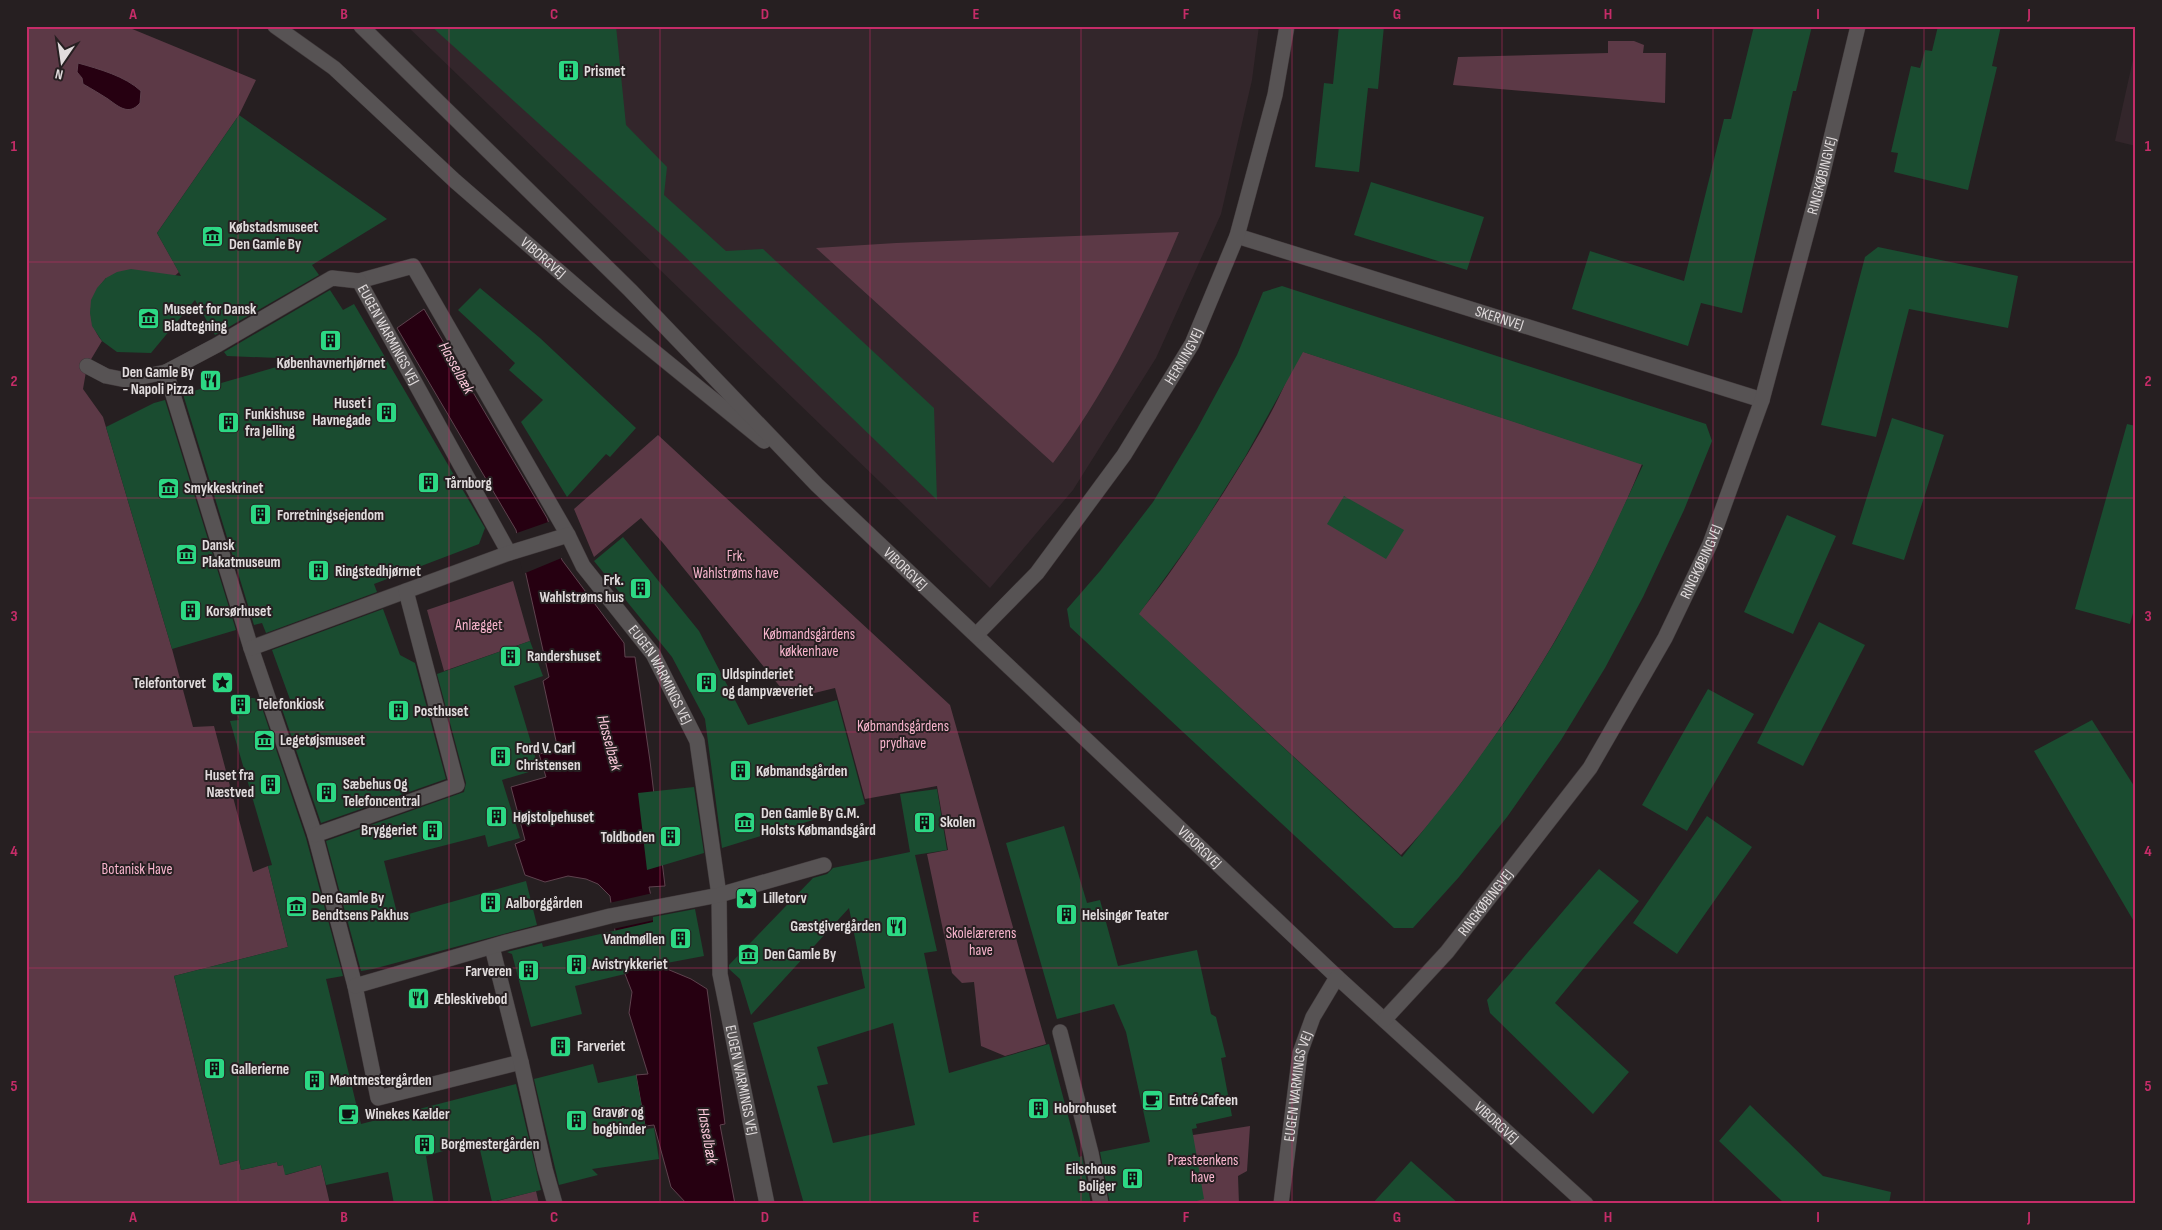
<svg xmlns="http://www.w3.org/2000/svg" width="2162" height="1230" viewBox="0 0 2162 1230" font-family="'Sofia Sans Condensed',sans-serif">
<style>
.built{fill:#33262b}
.green{fill:#5c3946}
.water{fill:#260011;stroke:#5e424e}
.pier{fill:#261f21}
.building{fill:#1a4c30;fill-rule:evenodd}
.lines{fill:none;stroke-linecap:round;stroke-linejoin:round}
.minor-casing{stroke:#40393b;stroke-width:16}
.minor{stroke:#575354;stroke-width:15}
.grid{fill:none;stroke:#c52c68;stroke-width:1;stroke-opacity:0.55}
.labels{text-anchor:middle;dominant-baseline:central;stroke-width:4;stroke-linejoin:round;paint-order:stroke}
.poi-label{font-size:15px;font-weight:bold;fill:#e1dcdd;stroke:#261f21;text-anchor:start}
.street-label{font-size:15px;fill:#e1dcdd;stroke:#261f21}
.park-label{font-size:15px;fill:#f8b5cd;stroke:#261f21}
.water-label{font-size:16px;font-style:italic;fill:#fcc9db;stroke:#261f21}
.neatline{fill:none;stroke:#c52c68;stroke-width:2}
.grid-label{font-size:16px;text-anchor:middle;font-weight:bold;fill:#c52c68}
</style>
<rect width="100%" height="100%" fill="#261f21"/>
<path class="built" d="M407,26H1259L1252,80L1221,214L1156,358L1073,490L990,588Z
M2136,46V146L2115,141Z"/>
<path class="green" d="M26,26H125L256,80L239,115L157,233L179,272L165,285L106,278C88,298 85,319 102,341L87,366L83,389L103,417L172,649L193,727L214,726L253,872L268,866L288,947L174,976L220,1165L239,1160L241,1170L277,1162L278,1166L283,1165L286,1175L321,1165L330,1204H26Z
M1608,41H1634L1644,45L1643,53H1666L1665,103L1453,85L1458,57L1608,53Z
M1179,232C1145,313 1106,393 1053,463L816,248L896,243Z
M1298,350L1642,464C1602,563 1549,658 1488,746C1461,784 1433,822 1401,855L1138,614C1170,576 1197,533 1224,492C1252,447 1282,400 1298,350Z
M658,435L950,705L1046,1044L1005,1056L981,1046L974,982L962,983L952,973L927,854L948,850L937,786L865,799L835,688L790,699L663,543L641,518L594,557L574,509Z
M513,581L530,641L444,671L427,610Z
M1250,1126L1247,1171L1238,1176L1239,1204H1162L1149,1142Z
M536,1191L539,1204H486Z"/>
<path class="water" d="M78,63C99,69 125,76 141,91L140,103C129,116 119,107 108,99C100,94 92,89 83,84L82,78L77,72Z
M424,309L547,518L562,560L624,643L625,657H635L650,761L665,886L649,887L667,969L691,979L707,989L725,1124L720,1125L735,1204H687L671,1187L654,1125L645,1126L636,1075L648,1074L629,1013L632,992L625,974L615,931L610,896L598,884L586,879L568,876L545,882L525,875L515,844L525,840L511,787L546,777L539,754L558,750L543,681L549,677L516,530L397,328Z"/>
<path class="pier" d="M551,521L564,557L523,574L514,534Z
M653,893L659,919L613,929L609,903Z"/>
<path class="building" d="M431,26H616L626,125L667,167L664,195L726,251L763,249L934,408L937,500L672,244Z
M1339,26H1384L1378,89L1368,88L1359,172L1315,167L1324,83L1333,84Z
M1754,26H1812L1796,91H1793L1742,313L1701,303L1688,346L1572,309L1590,251L1684,281L1724,119H1731Z
M1938,26H2001L1992,66L1997,67L1968,190L1894,172L1898,153L1891,152L1911,66L1920,68L1925,50L1932,51Z
M239,115L387,219L312,265L319,275L215,335L195,300L151,353L117,352L102,341L92,326L90,313L91,300L97,288L106,278L117,272L131,269L181,276L157,233Z
M1371,182L1484,217L1467,270L1354,235Z
M1878,247L2018,276L2008,328L1909,309L1876,437L1821,425L1865,257Z
M1282,286L1706,424L1712,441L1684,510L1643,597L1605,668L1561,740L1507,817L1459,877L1413,928H1394L1070,627L1067,609L1100,571L1153,502L1197,429L1237,355L1263,292ZM1303,352L1643,465L1596,565L1557,638L1513,710L1461,783L1402,857L1139,614L1198,532L1245,457Z
M480,288L540,338L636,428L610,457L606,454L567,497L521,422L543,400L509,370L515,363L458,310Z
M330,290L343,310L354,304L485,528L479,544L374,584L377,592L266,633L262,623L254,625L183,394L304,359L227,356L224,352Z
M165,400L236,630L172,649L106,427L154,403Z
M1892,418L1944,435L1904,560L1852,544Z
M2127,424L2136,426V602L2130,624L2075,609Z
M1344,496L1404,530L1386,559L1327,524Z
M1787,515L1836,536L1793,634L1744,612Z
M623,537L699,631L748,725L837,700L865,804L722,848L705,719L672,657L594,561Z
M383,609L400,655L415,663L446,779L321,823L280,703L292,705L272,650Z
M1819,622L1865,645L1803,766L1757,743Z
M530,641L543,676L514,686L539,769L502,780L520,838L488,847L485,835L384,861L398,917L526,881L537,925L373,969L361,971L326,841L464,792L466,783L437,674Z
M1708,689L1754,714L1687,831L1642,805Z
M230,695L259,699L306,838L343,976L326,979L361,1124L516,1084L541,1190L492,1202L478,1141L426,1156L434,1204H394L388,1172L326,1185L321,1165L285,1175L283,1165L278,1166L277,1162L241,1170L239,1160L220,1165L174,976L288,947L268,866L272,865L230,721L239,720Z
M2092,720L2136,789V925L2034,751Z
M694,787L704,853L647,870L638,793Z
M937,789L947,850L915,855L937,951L924,953L949,1073L1049,1044L1079,1157L1082,1156L1091,1204H804L753,1023L865,988L849,908L751,1015L740,979L729,969V965L813,878L827,874L833,868L910,852L900,794ZM893,1023L915,1125L833,1143L817,1086L828,1084L817,1047Z
M1707,816L1752,847L1677,954L1633,923Z
M1064,826L1087,903L1100,900L1118,966L1197,950L1211,1014L1216,1017L1226,1057L1221,1058L1232,1116L1196,1124L1197,1128L1192,1129L1204,1199L1186,1204H1110L1100,1152L1150,1142L1126,1032L1114,1004L1057,1019L1006,843Z
M1599,869L1639,901L1555,1003L1629,1072L1593,1114L1490,1013L1487,1000Z
M695,909L704,956L624,971L625,974L575,986L582,1014L531,1027L512,954L507,952L542,943L543,947L653,922V917Z
M593,1064L598,1083L636,1075L646,1129L654,1128L659,1159L592,1169L598,1175L559,1185L534,1079Z
M1750,1105L1823,1176L1891,1192L1889,1204H1785L1719,1141Z
M1411,1161L1459,1204H1372Z"/>
<g class="lines">
<defs>
<g id="minor">
<path id="s1" d="M275,26L334,68L455,181L608,314L764,441"/>
<path id="s2" d="M361,26L630,290L817,485L1337,977L1586,1204"/>
<path id="s3" d="M1237,236L1762,400"/>
<path d="M359,281L413,266L568,535"/>
<path id="s4" d="M87,366L106,376L126,380L166,372L217,345L332,278L359,281L509,553"/>
<path d="M166,372L251,648L315,835L355,986L378,1098L521,1062"/>
<path id="s5" d="M976,635L1037,573L1124,455L1192,344L1237,236L1275,95L1287,26"/>
<path id="s6" d="M251,648L509,553L568,535L583,566L653,654L697,741L719,895L720,974L767,1204"/>
<path d="M315,835L457,785L406,591"/>
<path d="M492,947L521,1062L545,1169L555,1204"/>
<path d="M355,986L507,942L610,916L719,895L824,865"/>
<path id="s7" d="M1385,1019L1447,952L1590,768L1665,638L1710,544L1762,400L1822,176L1858,26"/>
<path d="M1060,1032L1091,1153L1101,1204"/>
<path id="s8" d="M1281,1204L1300,1053L1313,1017L1337,977"/>
</g>
</defs>
<use href="#minor" class="minor-casing"/>
<use href="#minor" class="minor"/>
</g>
<path class="grid" d="M238,26V1204M449,26V1204M660,26V1204M870,26V1204M1081,26V1204M1292,26V1204M1502,26V1204M1713,26V1204M1924,26V1204M26,262H2136M26,498H2136M26,732H2136M26,968H2136"/>
<defs>
<symbol id="building-square" viewBox="-11 -11 22 22"><rect x="-9" y="-9" width="18" height="18" rx="4" fill="#2cd884" stroke="#261f21"/><path d="M-4-6H4V6H1V3H-1V6H-4ZM-2.5-4.3h1.7v1.8h-1.7ZM.8-4.3h1.7v1.8H.8ZM-2.5-1h1.7V.8h-1.7ZM.8-1h1.7V.8H.8Z" fill="#111"/></symbol>
<symbol id="museum-square" viewBox="-11 -11 22 22"><rect x="-9" y="-9" width="18" height="18" rx="4" fill="#2cd884" stroke="#261f21"/><path d="M0-6L6-3V-2H-6V-3ZM-5-1h2V3h-2ZM-1-1h2V3h-2ZM3-1h2V3H3ZM-6 4H6V6H-6Z" fill="#111"/></symbol>
<symbol id="restaurant-square" viewBox="-11 -11 22 22"><rect x="-9" y="-9" width="18" height="18" rx="4" fill="#2cd884" stroke="#261f21"/><path d="M-5-6h1v4h1v-4h1v4h1v-4h1v5L-1.5 .5V6h-2V.5L-5-1ZM5-6V6H3V1.5H1.5Q1.5-4 5-6Z" fill="#111"/></symbol>
<symbol id="sight-square" viewBox="-11 -11 22 22"><rect x="-9" y="-9" width="18" height="18" rx="4" fill="#2cd884" stroke="#261f21"/><path d="M0-6L1.8-2.2L6-1.7L2.9 1.2L3.7 5.4L0 3.3L-3.7 5.4L-2.9 1.2L-6-1.7L-1.8-2.2Z" fill="#111"/></symbol>
<symbol id="cafe-square" viewBox="-11 -11 22 22"><rect x="-9" y="-9" width="18" height="18" rx="4" fill="#2cd884" stroke="#261f21"/><path d="M-5.5-4.5H6V0H3Q3 3.5 0 3.5H-2.5Q-5.5 3.5-5.5 0ZM3-3.2v2h1.7v-2ZM-6 4.5H4V6H-6Z" fill="#111"/></symbol>
</defs>
<g fill-rule="evenodd">
<use href="#building-square" x="556" y="58" width="25" height="25"/>
<use href="#museum-square" x="200" y="224" width="25" height="25"/>
<use href="#museum-square" x="136" y="306" width="25" height="25"/>
<use href="#building-square" x="318" y="328" width="25" height="25"/>
<use href="#restaurant-square" x="198" y="368" width="25" height="25"/>
<use href="#building-square" x="374" y="400" width="25" height="25"/>
<use href="#building-square" x="216" y="410" width="25" height="25"/>
<use href="#building-square" x="416" y="470" width="25" height="25"/>
<use href="#museum-square" x="156" y="476" width="25" height="25"/>
<use href="#building-square" x="248" y="502" width="25" height="25"/>
<use href="#museum-square" x="174" y="542" width="25" height="25"/>
<use href="#building-square" x="306" y="558" width="25" height="25"/>
<use href="#building-square" x="628" y="576" width="25" height="25"/>
<use href="#building-square" x="178" y="598" width="25" height="25"/>
<use href="#building-square" x="498" y="644" width="25" height="25"/>
<use href="#sight-square" x="210" y="670" width="25" height="25"/>
<use href="#building-square" x="694" y="670" width="25" height="25"/>
<use href="#building-square" x="228" y="692" width="25" height="25"/>
<use href="#building-square" x="386" y="698" width="25" height="25"/>
<use href="#museum-square" x="252" y="728" width="25" height="25"/>
<use href="#building-square" x="488" y="744" width="25" height="25"/>
<use href="#building-square" x="728" y="758" width="25" height="25"/>
<use href="#building-square" x="258" y="772" width="25" height="25"/>
<use href="#building-square" x="314" y="780" width="25" height="25"/>
<use href="#building-square" x="484" y="804" width="25" height="25"/>
<use href="#museum-square" x="732" y="810" width="25" height="25"/>
<use href="#building-square" x="912" y="810" width="25" height="25"/>
<use href="#building-square" x="420" y="818" width="25" height="25"/>
<use href="#building-square" x="658" y="824" width="25" height="25"/>
<use href="#sight-square" x="734" y="886" width="25" height="25"/>
<use href="#building-square" x="478" y="890" width="25" height="25"/>
<use href="#museum-square" x="284" y="894" width="25" height="25"/>
<use href="#building-square" x="1054" y="902" width="25" height="25"/>
<use href="#restaurant-square" x="884" y="914" width="25" height="25"/>
<use href="#building-square" x="668" y="926" width="25" height="25"/>
<use href="#museum-square" x="736" y="942" width="25" height="25"/>
<use href="#building-square" x="564" y="952" width="25" height="25"/>
<use href="#building-square" x="516" y="958" width="25" height="25"/>
<use href="#restaurant-square" x="406" y="986" width="25" height="25"/>
<use href="#building-square" x="548" y="1034" width="25" height="25"/>
<use href="#building-square" x="202" y="1056" width="25" height="25"/>
<use href="#building-square" x="302" y="1068" width="25" height="25"/>
<use href="#cafe-square" x="1140" y="1088" width="25" height="25"/>
<use href="#building-square" x="1026" y="1096" width="25" height="25"/>
<use href="#cafe-square" x="336" y="1102" width="25" height="25"/>
<use href="#building-square" x="564" y="1108" width="25" height="25"/>
<use href="#building-square" x="412" y="1132" width="25" height="25"/>
<use href="#building-square" x="1120" y="1166" width="25" height="25"/>
</g>
<g class="labels">
<g class="poi-label">
<text x="584" y="71">Prismet</text>
<text x="229" y="227">Købstadsmuseet<tspan x="229" dy="17">Den Gamle By</tspan></text>
<text x="164" y="309">Museet for Dansk<tspan x="164" dy="17">Bladtegning</tspan></text>
<text x="331" y="363" text-anchor="middle">Københavnerhjørnet</text>
<text x="194" y="372" text-anchor="end">Den Gamle By<tspan x="194" dy="17">- Napoli Pizza</tspan></text>
<text x="371" y="403" text-anchor="end">Huset i<tspan x="371" dy="17">Havnegade</tspan></text>
<text x="245" y="414">Funkishuse<tspan x="245" dy="17">fra Jelling</tspan></text>
<text x="445" y="483">Tårnborg</text>
<text x="184" y="488">Smykkeskrinet</text>
<text x="277" y="515">Forretningsejendom</text>
<text x="202" y="545">Dansk<tspan x="202" dy="17">Plakatmuseum</tspan></text>
<text x="335" y="571">Ringstedhjørnet</text>
<text x="624" y="580" text-anchor="end">Frk.<tspan x="624" dy="17">Wahlstrøms hus</tspan></text>
<text x="206" y="611">Korsørhuset</text>
<text x="527" y="656">Randershuset</text>
<text x="722" y="674">Uldspinderiet<tspan x="722" dy="17">og dampvæveriet</tspan></text>
<text x="206" y="683" text-anchor="end">Telefontorvet</text>
<text x="257" y="704">Telefonkiosk</text>
<text x="414" y="711">Posthuset</text>
<text x="280" y="740">Legetøjsmuseet</text>
<text x="516" y="748">Ford V. Carl<tspan x="516" dy="17">Christensen</tspan></text>
<text x="756" y="771">Købmandsgården</text>
<text x="254" y="775" text-anchor="end">Huset fra<tspan x="254" dy="17">Næstved</tspan></text>
<text x="343" y="784">Sæbehus Og<tspan x="343" dy="17">Telefoncentral</tspan></text>
<text x="761" y="813">Den Gamle By G.M.<tspan x="761" dy="17">Holsts Købmandsgård</tspan></text>
<text x="513" y="817">Højstolpehuset</text>
<text x="940" y="822">Skolen</text>
<text x="417" y="830" text-anchor="end">Bryggeriet</text>
<text x="655" y="837" text-anchor="end">Toldboden</text>
<text x="312" y="898">Den Gamle By<tspan x="312" dy="17">Bendtsens Pakhus</tspan></text>
<text x="763" y="898">Lilletorv</text>
<text x="506" y="903">Aalborggården</text>
<text x="1082" y="915">Helsingør Teater</text>
<text x="881" y="926" text-anchor="end">Gæstgivergården</text>
<text x="665" y="939" text-anchor="end">Vandmøllen</text>
<text x="764" y="954">Den Gamle By</text>
<text x="592" y="964">Avistrykkeriet</text>
<text x="512" y="971" text-anchor="end">Farveren</text>
<text x="434" y="999">Æbleskivebod</text>
<text x="577" y="1046">Farveriet</text>
<text x="231" y="1069">Gallerierne</text>
<text x="330" y="1080">Møntmestergården</text>
<text x="1169" y="1100">Entré Cafeen</text>
<text x="1054" y="1108">Hobrohuset</text>
<text x="593" y="1112">Gravør og<tspan x="593" dy="17">bogbinder</tspan></text>
<text x="365" y="1114">Winekes Kælder</text>
<text x="441" y="1144">Borgmestergården</text>
<text x="1116" y="1169" text-anchor="end">Eilschous<tspan x="1116" dy="17">Boliger</tspan></text>
</g>
<g class="street-label">
<text stroke="none"><textPath href="#s7" startOffset="964">RINGKØBINGVEJ</textPath></text>
<text stroke="none"><textPath href="#s1" startOffset="355">VIBORGVEJ</textPath></text>
<text stroke="none"><textPath href="#s3" startOffset="275">SKERNVEJ</textPath></text>
<text stroke="none"><textPath href="#s4" startOffset="362">EUGEN WARMINGS VEJ</textPath></text>
<text stroke="none"><textPath href="#s5" startOffset="349">HERNINGVEJ</textPath></text>
<text stroke="none"><textPath href="#s7" startOffset="559">RINGKØBINGVEJ</textPath></text>
<text stroke="none"><textPath href="#s2" startOffset="769">VIBORGVEJ</textPath></text>
<text stroke="none"><textPath href="#s6" startOffset="505">EUGEN WARMINGS VEJ</textPath></text>
<text stroke="none"><textPath href="#s2" startOffset="1174">VIBORGVEJ</textPath></text>
<text stroke="none"><textPath href="#s7" startOffset="154">RINGKØBINGVEJ</textPath></text>
<text stroke="none"><textPath href="#s6" startOffset="924">EUGEN WARMINGS VEJ</textPath></text>
<text stroke="none"><textPath href="#s8" startOffset="119">EUGEN WARMINGS VEJ</textPath></text>
<text stroke="none"><textPath href="#s2" startOffset="1579">VIBORGVEJ</textPath></text>
</g>
<g class="park-label">
<text x="736" y="556">Frk.<tspan x="736" dy="17">Wahlstrøms have</tspan></text>
<text x="479" y="625">Anlægget</text>
<text x="809" y="634">Købmandsgårdens<tspan x="809" dy="17">køkkenhave</tspan></text>
<text x="903" y="726">Købmandsgårdens<tspan x="903" dy="17">prydhave</tspan></text>
<text x="137" y="869">Botanisk Have</text>
<text x="981" y="933">Skolelærerens<tspan x="981" dy="17">have</tspan></text>
<text x="1203" y="1160">Præsteenkens<tspan x="1203" dy="17">have</tspan></text>
</g>
<g class="water-label">
<text transform="translate(456 368) rotate(61)">Hasselbæk</text>
<text transform="translate(609 743) rotate(75)">Hasselbæk</text>
<text transform="translate(707 1136) rotate(80)">Hasselbæk</text>
</g>
</g>
<rect width="2162" height="1230" fill="none" stroke="#261f21" stroke-width="55"/>
<g transform="translate(62 62) rotate(193)" stroke="#261f21" stroke-width="4" paint-order="stroke">
<path d="M0-4L9 19L0 12L-9 19Z" fill="#e1dcdd"/>
<text y="-8" font-size="14" font-weight="bold" text-anchor="middle" fill="#e1dcdd">N</text>
</g>
<rect x="28" y="28" width="2106" height="1174" class="neatline"/>
<g class="grid-label">
<text x="133" y="19">A</text>
<text x="344" y="19">B</text>
<text x="554" y="19">C</text>
<text x="765" y="19">D</text>
<text x="976" y="19">E</text>
<text x="1186" y="19">F</text>
<text x="1397" y="19">G</text>
<text x="1608" y="19">H</text>
<text x="1818" y="19">I</text>
<text x="2029" y="19">J</text>
<text x="14" y="151">1</text>
<text x="2148" y="151">1</text>
<text x="14" y="386">2</text>
<text x="2148" y="386">2</text>
<text x="14" y="621">3</text>
<text x="2148" y="621">3</text>
<text x="14" y="856">4</text>
<text x="2148" y="856">4</text>
<text x="14" y="1091">5</text>
<text x="2148" y="1091">5</text>
<text x="133" y="1222">A</text>
<text x="344" y="1222">B</text>
<text x="554" y="1222">C</text>
<text x="765" y="1222">D</text>
<text x="976" y="1222">E</text>
<text x="1186" y="1222">F</text>
<text x="1397" y="1222">G</text>
<text x="1608" y="1222">H</text>
<text x="1818" y="1222">I</text>
<text x="2029" y="1222">J</text>
</g>
</svg>
